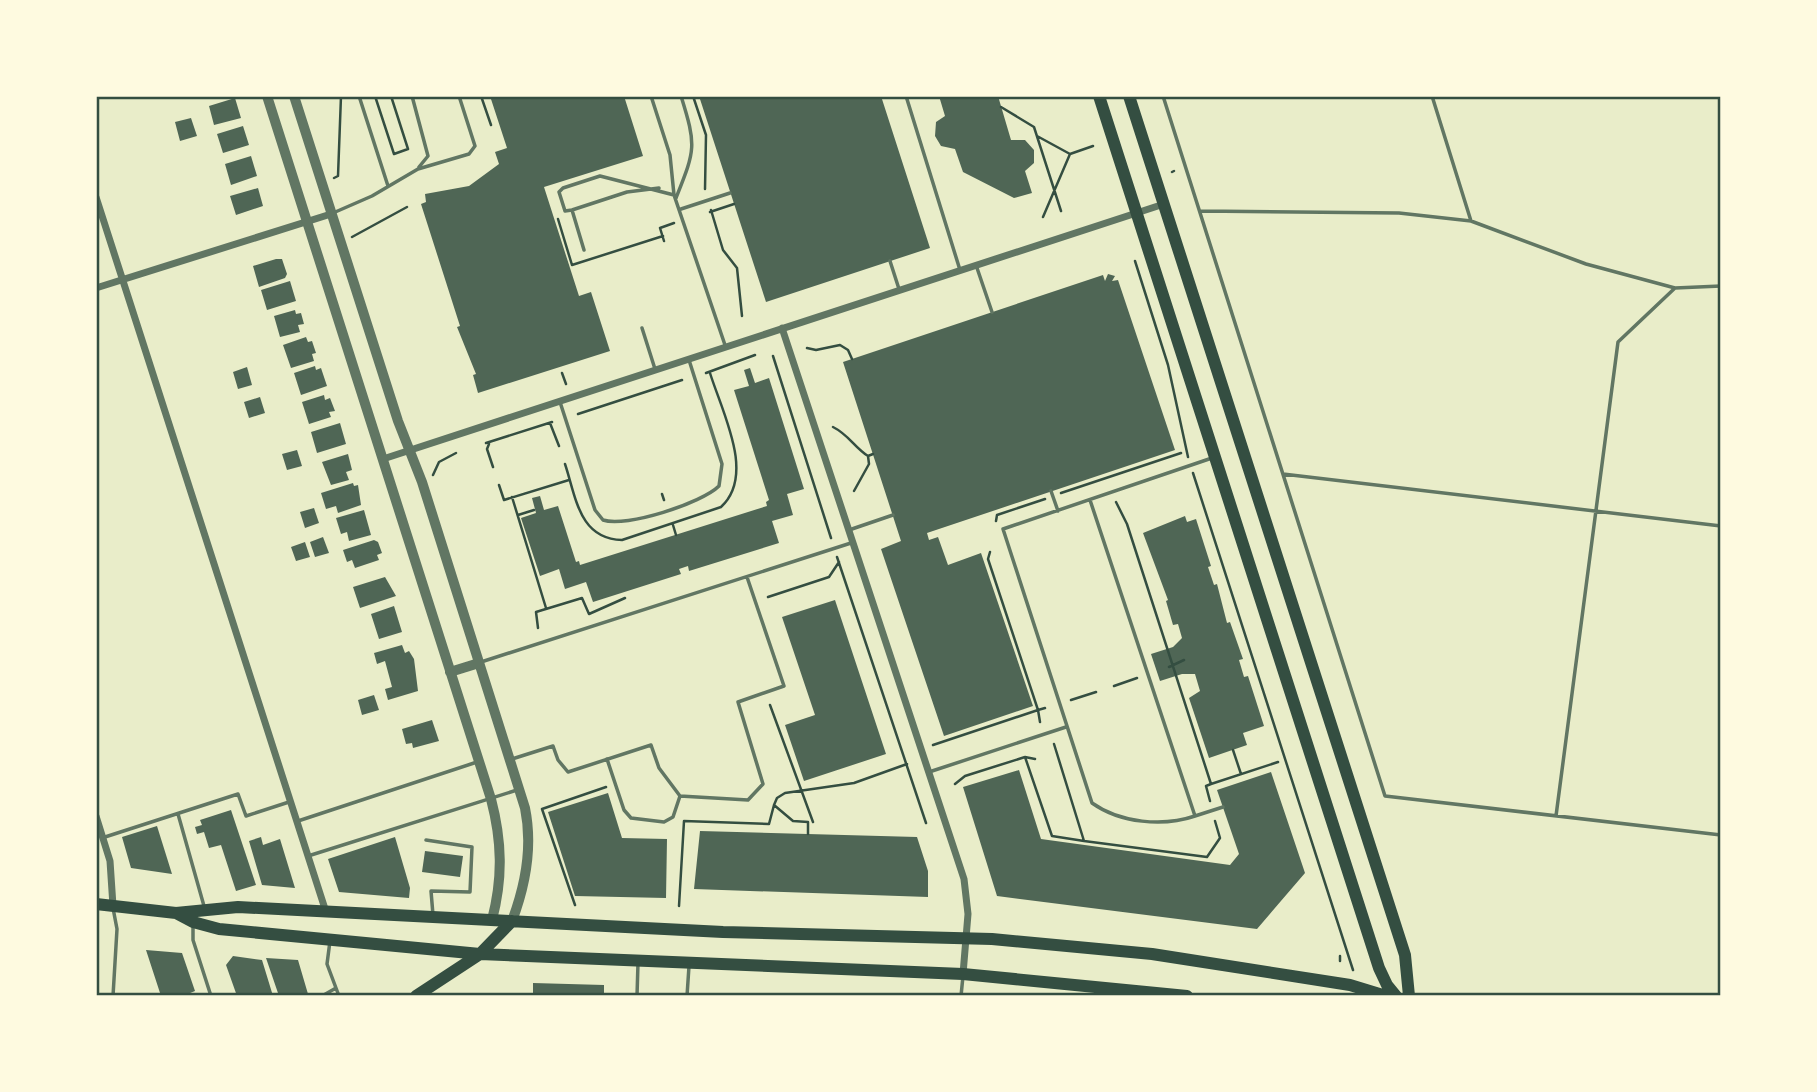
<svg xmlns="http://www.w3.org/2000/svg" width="1817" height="1092" viewBox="0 0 1817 1092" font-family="'Zilla Slab',serif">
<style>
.building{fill:#4f6655}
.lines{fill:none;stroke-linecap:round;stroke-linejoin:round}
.path{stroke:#344e41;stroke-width:2.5}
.service{stroke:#617663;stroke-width:3.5}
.minor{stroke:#617663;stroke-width:7}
.tertiary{stroke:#617663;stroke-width:10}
.primary{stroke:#344e41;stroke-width:12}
.neatline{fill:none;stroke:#344e41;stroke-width:2.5}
</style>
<rect width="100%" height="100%" fill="#e9edc9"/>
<path class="building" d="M490,96H624L643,156L544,187L579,296L591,292L610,351L478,393L473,375L476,374L457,327L460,326L421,204L426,202L425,194L469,186L499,164L495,152L507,148Z
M699,96H881L930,248L766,302Z
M939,96H998L1011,140H1025L1034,150V163L1025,171L1032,193L1014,198L963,172L955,149L941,146L935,136L936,122L945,116Z
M235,98L241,118L214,125L209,106Z
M191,118L197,136L180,141L175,122Z
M243,126L249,145L223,153L217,134Z
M251,156L257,176L231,185L225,164Z
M258,188L263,206L236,215L230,196Z
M276,259H282L287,274L285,278L259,287L253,266Z
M1108,274L1115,276L1112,281L1118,280L1175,450L927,533L929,540L938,537L948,565L981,553L1033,706L944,736L881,549L901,541L843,362L1103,275L1105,281Z
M290,281L296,301L267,310L261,290Z
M295,310L296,314L301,313L304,324L298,325L300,332L280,337L274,316Z
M306,337L308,342L312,341L316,353L312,354L314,361L291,368L283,345Z
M315,366L316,370L321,368L327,386L301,395L294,373Z
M247,367L252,385L238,389L233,372Z
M750,368L755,383L769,378L804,489L787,494L793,515L772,521L779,543L689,571L688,566L679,569L681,574L593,602L586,582L565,589L559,569L540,576L521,518L536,513L532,498L540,496L544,510L558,506L576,562L579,561L580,565L767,506L766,502L769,500L734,390L749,386L744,370Z
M324,395L325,400L330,398L335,411L329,412L331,417L309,424L302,402Z
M260,397L265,413L249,418L244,402Z
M340,423L346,444L317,453L311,432Z
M297,450L302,466L287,470L282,454Z
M348,454L352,470L346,472L349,480L331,485L322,462Z
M353,483L354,486L358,485L361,505L338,513L336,506L326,509L321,493Z
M314,508L319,523L305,528L300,512Z
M364,510L371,535L349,541L347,532L341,534L336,518Z
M1185,516L1187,522L1196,519L1211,566L1208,567L1214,585L1217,584L1227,623L1230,622L1243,659L1239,660L1244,677L1248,676L1264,726L1243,733L1247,745L1209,758L1189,698L1200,691L1195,674H1182L1160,681L1151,654L1173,647L1182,638L1178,624L1173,625L1166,601L1168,600L1143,533Z
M323,537L329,553L315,557L310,542Z
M374,540L378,542L382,553L377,555L379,560L355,568L352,560L347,562L343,550Z
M305,542L310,557L296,561L291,547Z
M385,577L396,596L360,608L353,587Z
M835,600L886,754L804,781L785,725L815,715L782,617Z
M394,606L402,632L379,639L371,614Z
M402,645L405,653L409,651L414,659L418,691L388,700L385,689L392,687L385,661L377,664L374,653Z
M374,695L379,710L362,715L358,700Z
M432,720L439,741L413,748L412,743L406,744L402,729Z
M1019,770L1041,839L1230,865L1239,854L1217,790L1271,772L1305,873L1257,929L997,896L963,787Z
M608,793L622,838L667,839L666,898L575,896L548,812Z
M231,810L256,885L236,891L221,845L209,848L204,832L197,834L195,827L202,825L200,820Z
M157,826L172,874L131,868L122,837Z
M700,831L917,837L928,871V897L694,889Z
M261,837L263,845L280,839L295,888L262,885L249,841Z
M395,837L410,888L409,898L339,892L328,859Z
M425,851L463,856L460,877L422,872Z
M146,950L182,953L195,991L183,996H161Z
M233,956L262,960L273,996H237L226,965Z
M266,958L298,960L308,994L279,996Z
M533,983L604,985V996H533Z"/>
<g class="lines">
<path class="path" d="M375,96L394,154L408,149L391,96
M481,96L491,125
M693,96L706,135L705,189
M1001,107L1034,127L1061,211
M1037,136L1070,154L1093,146
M1172,172L1174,171
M334,178L338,176L341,96
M711,210L723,250L737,268L742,316
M710,212L734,204
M1043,217L1070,154
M558,219L572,265L663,236
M352,237L407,207
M664,241L660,228L674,223
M1135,261L1168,365L1188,457
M807,348L816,350L840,345L848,350L852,359
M773,356L831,538
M562,373L566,384
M706,373L755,355
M578,414L682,380
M550,423L559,446
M833,427C849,435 854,447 868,456L873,454
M486,443L552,422
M489,444L487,449L493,467
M565,464C576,497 579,539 622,540L721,507C756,475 722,412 710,373
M1193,473L1353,970
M433,475L439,462L456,453
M499,485L504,500L569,480
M854,491L869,464L868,456
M1061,493L1181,453
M662,494L664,500
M512,497L546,608
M1116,502L1127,524L1211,784L1206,786L1210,801
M518,515L534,510
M996,521L997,515L1045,499
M673,525L676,535
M837,557L926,823
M768,597L829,577L839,562
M538,628L536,612L582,598L589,614L625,598
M1169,667L1184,660
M1114,686L1137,678
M1071,700L1096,692
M770,705L813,822
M1040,722L1038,710L1045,708
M1054,744L1084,841L1207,857L1220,838L1215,821
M933,745L1038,710L988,559L990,552
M1233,750L1241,774
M1025,757L1052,836L1084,841
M955,784L965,776L1025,757L1035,759
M1211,784L1278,762
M774,805L777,798L785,793L854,783L907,764
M575,905L542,809L606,787
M679,906L684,821L769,824L774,805L793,821L808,822V834
M1340,956V961"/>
<path class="service" d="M359,96L388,186
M412,96L428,156L419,167
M651,96L670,155L674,195
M906,96L960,270
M1163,96L1385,796L1721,835
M1432,96L1471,221
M659,188L627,192L572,210L565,211L559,192L563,188L600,176L674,195L725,345
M676,198C695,150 697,147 681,96
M681,209L730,193
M572,210L584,250
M1200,211L1399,213L1471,221L1586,264L1675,288L1721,286
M333,213L372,196L418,169L469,154L475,146L459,96
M890,261L899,289
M976,265L992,312
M642,328L655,369
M560,402L595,510L603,520C626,528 702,503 719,486L722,464L689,360
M1283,474L1721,526
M1051,491L1058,511
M1090,500L1195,816C1163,827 1120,823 1092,803L1003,529L1212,458
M849,530L893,515
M481,662L851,543
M512,759L553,746L558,760L568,772L651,745L659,768L680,796L748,800L763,784L738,702L784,686L747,577
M607,759L624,810L631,818L664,822L673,817L680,796
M929,772L1066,727
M178,814L204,906
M1195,816L1223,807
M1556,816L1618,342L1675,288
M298,821L477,762
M105,837L238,794L246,816L289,802
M426,840L472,847L470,892L431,891L433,915
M308,856L517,790
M193,924V940L211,996
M330,941L327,964L339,996
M113,996L117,929L113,908
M322,996L336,988
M637,996L638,963
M687,996L689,966
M961,996L963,976"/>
<path class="minor" d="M96,197L326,912
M96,288L331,214
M782,328L964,879L968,914L963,974
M383,459L1164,204
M96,816L110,861L113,906"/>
<path class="tertiary" d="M267,96L491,799C502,841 503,878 492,920
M294,96L398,421L422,482L525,808C533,847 526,884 512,921
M450,672L479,663"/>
<path class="primary" d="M1099,96L1379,968L1387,985L1396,996
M1129,96L1405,955L1409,996
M96,904L176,913L238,907L723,932L992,939L1152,954L1350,985L1386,996
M176,913L193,922L219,929L480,954L963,974L1187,996
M416,996L480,954L512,921"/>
</g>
<rect width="1817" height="1092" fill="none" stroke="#fefae0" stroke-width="196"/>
<rect x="98" y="98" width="1621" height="896" class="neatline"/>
</svg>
